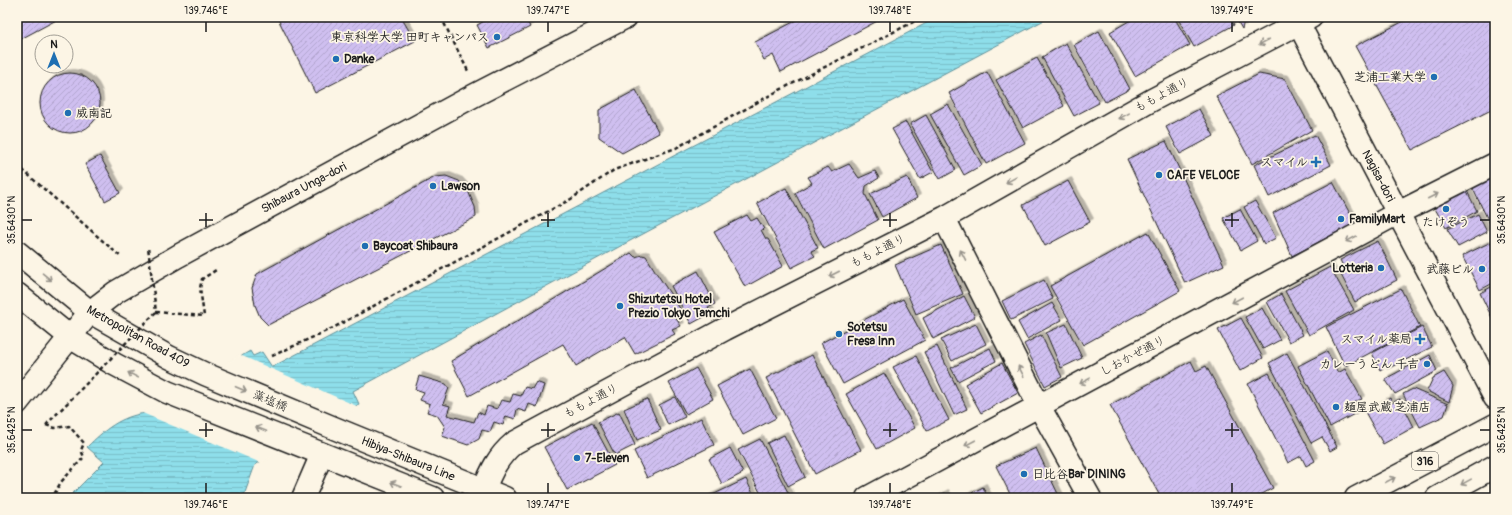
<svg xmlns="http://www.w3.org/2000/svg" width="1512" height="515" viewBox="0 0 1512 515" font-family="Pangolin,'Klee One',sans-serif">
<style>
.water{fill:url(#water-rules);stroke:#609098}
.pier{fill:#fcf5e5}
.building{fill:url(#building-hatch);stroke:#1c1c1c;filter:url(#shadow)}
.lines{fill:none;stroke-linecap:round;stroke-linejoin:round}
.minor-casing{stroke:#1c1c1c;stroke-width:25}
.tertiary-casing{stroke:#1c1c1c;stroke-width:25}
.secondary-casing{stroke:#1c1c1c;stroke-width:25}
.primary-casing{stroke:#1c1c1c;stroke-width:25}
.path{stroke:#1c1c1c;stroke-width:2.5;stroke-dasharray:4 3;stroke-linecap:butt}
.minor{stroke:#fcf5e5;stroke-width:22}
.tertiary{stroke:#fcf5e5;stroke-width:22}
.secondary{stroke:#fcf5e5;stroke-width:22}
.primary{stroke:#fcf5e5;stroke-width:22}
.path-bridge{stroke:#1c1c1c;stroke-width:2.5;stroke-dasharray:4 3;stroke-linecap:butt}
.oneway{stroke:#97938b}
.ticks{fill:none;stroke:#1c1c1c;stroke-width:1.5}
.poi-dot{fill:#1f6fb2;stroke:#fcf5e5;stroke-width:1.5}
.labels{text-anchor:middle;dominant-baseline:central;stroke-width:3.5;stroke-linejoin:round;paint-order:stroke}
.shield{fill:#fcf5e5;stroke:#5f5d58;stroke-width:1}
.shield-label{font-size:11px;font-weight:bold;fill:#1c1c1c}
.poi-label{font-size:12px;font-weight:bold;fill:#1c1c1c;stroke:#fcf5e5;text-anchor:start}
.street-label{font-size:12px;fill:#1c1c1c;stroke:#fcf5e5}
.neatline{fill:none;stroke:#1c1c1c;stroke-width:1.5}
.ticks-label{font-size:10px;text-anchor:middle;fill:#1c1c1c}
</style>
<defs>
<pattern id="water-rules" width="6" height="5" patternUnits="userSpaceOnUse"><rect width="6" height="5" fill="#8edeea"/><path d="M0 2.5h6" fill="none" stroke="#7abec8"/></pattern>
<pattern id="building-hatch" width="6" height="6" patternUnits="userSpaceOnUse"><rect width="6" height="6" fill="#cfbff0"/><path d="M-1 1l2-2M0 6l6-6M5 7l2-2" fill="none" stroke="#b1a4cd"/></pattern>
<filter id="shadow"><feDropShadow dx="3.5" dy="-3.5" stdDeviation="0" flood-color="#0004"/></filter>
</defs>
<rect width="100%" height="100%" fill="#fcf5e5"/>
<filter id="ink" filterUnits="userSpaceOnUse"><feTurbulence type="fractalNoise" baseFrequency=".025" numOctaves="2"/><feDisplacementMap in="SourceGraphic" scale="8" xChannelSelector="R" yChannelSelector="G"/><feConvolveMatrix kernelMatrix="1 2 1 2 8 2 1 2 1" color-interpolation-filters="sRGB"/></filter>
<g filter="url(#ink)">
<path class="water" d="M938,17H1050L628,242L353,391L359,404L255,465L243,498H68L104,462L87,447C104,430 121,416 146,413L250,351L253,356L262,352L272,367Z"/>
<path class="pier" d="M240,355L359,407L261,463L140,412L145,411Z"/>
<path class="building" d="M17,17H62L17,41Z
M277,17H401L415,41L315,93Z
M492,17H525L530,27L489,48L477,25Z
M803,17H885L781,72L773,55L764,60L755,42Z
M1136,17H1174L1190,45L1135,76L1110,32Z
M1177,17H1230L1234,25L1194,47Z
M1235,17H1245L1242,29Z
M1412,17H1495V108L1412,150L1355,46Z
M1099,31L1130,89L1105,102L1074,45Z
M1066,43L1099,103L1074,116L1042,57Z
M1037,58L1064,106L1023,128L996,80Z
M987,72L1025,143L986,164L949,93Z
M40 103a30 30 0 1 1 60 0a30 30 0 1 1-60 0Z
M1259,74L1285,79L1312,130L1252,164L1216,96Z
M636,90L659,133L622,153L599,137V110Z
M948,104L982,165L964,175L930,114Z
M1199,109L1214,136L1180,154L1166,127Z
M926,115L956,170L940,179L910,124Z
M906,122L933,172L920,179L892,129Z
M1315,135L1331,165L1269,197L1254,165Z
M1166,141L1224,265L1185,283L1127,159Z
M100,156L120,193L105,201L85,164Z
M849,164L859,178L875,171L879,178L866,186L865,194L878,220L824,249L795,193L812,183L808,177L828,167L832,172Z
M446,176L459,181L468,191L475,207L476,217L268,325L260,317L255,305L252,288L257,274L435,177Z
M1494,176L1495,178V225L1491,226L1472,187Z
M907,177L917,198L882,217L870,194Z
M1068,181L1090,222L1045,246L1023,205Z
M1333,182L1355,223L1292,256L1273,213Z
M786,188L818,248L811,251L815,256L791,268L757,203Z
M1466,189L1477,211L1446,228L1434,207Z
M1255,201L1276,238L1264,244L1244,207Z
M1240,209L1257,241L1241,250L1223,218Z
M1478,214L1487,232L1458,247L1447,229Z
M747,215L751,221L757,218L764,229L761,230L766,239H768L783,266L745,287L714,232Z
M1148,232L1180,291L1083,345L1050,286Z
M1378,241L1397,280L1355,302L1340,273L1345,270L1340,260Z
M1491,242L1495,250V282L1480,290L1462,256Z
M941,245L963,294L916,314L895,265Z
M631,253L635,257L642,255L646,256L657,274L683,313L675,317L681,326L672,330L675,334L635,354L625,337L576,366L563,344L469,396L451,361Z
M1330,267L1354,310L1309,335L1285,291Z
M698,271L715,304L708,308L711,313L691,324L671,286Z
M1044,280L1053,299L1011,320L1002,301Z
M1495,285V322H1494L1480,293Z
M1401,289L1420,327L1345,366L1326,327Z
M1281,294L1303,335L1289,342L1267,302Z
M964,296L975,317L933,339L923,318Z
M903,299L925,340L843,384L821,343Z
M1052,303L1062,320L1027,339L1018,322Z
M1262,308L1280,340L1263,349L1245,317Z
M1241,318L1263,358L1240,371L1218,330Z
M976,324L986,344L952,361L941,340Z
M1066,324L1082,358L1061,368L1046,333Z
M1422,327L1432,347L1387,369L1386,366L1380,370L1372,353Z
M1041,335L1062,377L1045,386L1024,344Z
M937,346L967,409L954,415L924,352Z
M990,348L996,361L958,381L951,368Z
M1327,351L1338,373L1345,369L1362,399L1355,402L1360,411L1330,427L1298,366Z
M1287,353L1337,447L1330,451L1322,437L1311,443L1269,363Z
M812,355L861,450L815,474L766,378Z
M1430,355L1437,371L1395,394L1385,379Z
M916,356L949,420L927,431L893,367Z
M1191,361L1196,371L1206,366L1273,488L1255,498H1161L1110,405Z
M1002,363L1018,393L981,413L965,384Z
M696,368L713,399L686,414L669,383Z
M750,369L776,418L743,435L717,386Z
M1444,372L1453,386L1449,402L1427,391L1433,378Z
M884,373L915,428L877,449L846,394Z
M1269,373L1315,461L1306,466L1301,456L1288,463L1248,384Z
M419,376L446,384L449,388L443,404L450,406L447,415L474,422L478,412L484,415L487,406L497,409L501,400L510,402L513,394L521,396L525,387L532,389L536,382L544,385L537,407L529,404L526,412L517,409L515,419L506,416L503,425L494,422L490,432L482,430L479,439L468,445L442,436L445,427L437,415L427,412L430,404L420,400L424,392L415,389Z
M1413,389L1448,404L1444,416L1420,427L1403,394Z
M675,397L685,417L668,425L659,405Z
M1390,398L1392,403L1400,399L1414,427L1383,444L1365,412Z
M647,399L661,430L637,440L624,409Z
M619,412L635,445L615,455L598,422Z
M701,418L714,445L647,478L634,451Z
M592,422L615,465L567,490L544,447Z
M784,435L805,477L788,486L767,443Z
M760,439L791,498H763L738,450Z
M730,448L743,473L722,484L709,459Z
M1036,448L1060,498H1012L996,466Z
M746,479L755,498H706Z
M983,487L988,498H962Z
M945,493L948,498H936Z"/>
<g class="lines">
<defs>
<path id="minor" d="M944,218L1039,406L1090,498
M480,498C490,475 495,459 514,443L725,329L944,218L1152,100L1311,17
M867,498L1398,213L1495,164"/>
<path id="tertiary" d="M1295,17L1495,398
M17,403L90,312L116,292L178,256L475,95L626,17
M303,498L322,454"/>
<path id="secondary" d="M17,252L90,312L169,357L205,374L334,428L505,498
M17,294L70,337L114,364L167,392L433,498"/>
<path id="primary" d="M1356,498L1495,425
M1437,498L1495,466"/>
</defs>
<use href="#minor" class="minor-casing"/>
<use href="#tertiary" class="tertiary-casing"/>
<use href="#secondary" class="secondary-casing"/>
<use href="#primary" class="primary-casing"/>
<path class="path" d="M441,17L468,71
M17,165L121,257
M156,312L204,316L200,288L202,279L216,270
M272,356L333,328L571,199L614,170L676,148L774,93L923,17
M46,425L55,428L69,426L84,443L81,450L84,457L61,482L52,498"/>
<use href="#minor" class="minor"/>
<use href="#tertiary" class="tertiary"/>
<use href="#secondary" class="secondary"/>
<use href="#primary" class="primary"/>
<path class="path-bridge" d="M46,425L156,312L148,247"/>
</g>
<defs><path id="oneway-shaft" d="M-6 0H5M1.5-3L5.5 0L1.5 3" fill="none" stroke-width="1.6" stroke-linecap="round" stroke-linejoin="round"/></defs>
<g class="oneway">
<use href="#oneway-shaft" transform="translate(1264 42) rotate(152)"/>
<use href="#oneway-shaft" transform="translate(1124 116) rotate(151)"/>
<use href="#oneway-shaft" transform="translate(1011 180) rotate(151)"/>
<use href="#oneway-shaft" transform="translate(1433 196) rotate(-27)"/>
<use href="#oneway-shaft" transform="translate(1351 239) rotate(152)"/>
<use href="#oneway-shaft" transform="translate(963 255) rotate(-117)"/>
<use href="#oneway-shaft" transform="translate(834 274) rotate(153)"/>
<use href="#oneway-shaft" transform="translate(47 277) rotate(40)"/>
<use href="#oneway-shaft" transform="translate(1237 300) rotate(152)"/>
<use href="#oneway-shaft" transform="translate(1021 371) rotate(-117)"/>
<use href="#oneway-shaft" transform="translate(133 375) rotate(-152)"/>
<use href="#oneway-shaft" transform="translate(1085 381) rotate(152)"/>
<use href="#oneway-shaft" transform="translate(241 389) rotate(23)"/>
<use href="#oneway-shaft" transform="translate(261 429) rotate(-158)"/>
<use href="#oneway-shaft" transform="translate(970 443) rotate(152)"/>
<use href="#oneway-shaft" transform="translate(1390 480) rotate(-28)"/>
<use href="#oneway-shaft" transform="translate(1466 482) rotate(151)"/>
<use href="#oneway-shaft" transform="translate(396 484) rotate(-158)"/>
</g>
</g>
<path class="ticks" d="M206,22V32M548,22V32M890,22V32M1232,22V32M206,213V227M548,213V227M890,213V227M1232,213V227M22,220H32M199,220H213M541,220H555M883,220H897M1225,220H1239M1480,220H1490M206,423V437M548,423V437M890,423V437M1232,423V437M22,430H32M199,430H213M541,430H555M883,430H897M1225,430H1239M1480,430H1490M206,483V493M548,483V493M890,483V493M1232,483V493"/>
<g class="poi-dot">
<circle cx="497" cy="37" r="4"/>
<circle cx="336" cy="59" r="4"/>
<circle cx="1434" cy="77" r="4"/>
<circle cx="68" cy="113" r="4"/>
<path d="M1314 156h4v4h4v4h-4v4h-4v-4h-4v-4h4z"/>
<circle cx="1159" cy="175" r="4"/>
<circle cx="433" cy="186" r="4"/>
<circle cx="1446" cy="209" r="4"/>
<circle cx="1341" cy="219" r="4"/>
<circle cx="365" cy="246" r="4"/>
<circle cx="1381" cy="268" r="4"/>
<circle cx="1482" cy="269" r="4"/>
<circle cx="620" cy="306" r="4"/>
<circle cx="839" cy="334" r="4"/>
<path d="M1418 333h4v4h4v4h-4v4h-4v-4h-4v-4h4z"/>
<circle cx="1427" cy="364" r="4"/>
<circle cx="1336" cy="407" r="4"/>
<circle cx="577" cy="458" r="4"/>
<circle cx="1024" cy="474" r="4"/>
</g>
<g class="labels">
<rect class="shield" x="1412" y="452" width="26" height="18" rx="3"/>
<g class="shield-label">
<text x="1425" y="461">316</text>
</g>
<g class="poi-label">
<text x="489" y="37" text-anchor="end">東京科学大学 田町キャンパス</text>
<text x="344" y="59">Danke</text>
<text x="1426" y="77" text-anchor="end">芝浦工業大学</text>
<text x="76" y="113">威南記</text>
<text x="1308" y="162" text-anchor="end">スマイル</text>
<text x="1167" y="175">CAFE VELOCE</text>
<text x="441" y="186">Lawson</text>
<text x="1349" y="219">FamilyMart</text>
<text x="1446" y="222" text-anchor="middle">たけぞう</text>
<text x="373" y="246">Baycoat Shibaura</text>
<text x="1373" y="268" text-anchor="end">Lotteria</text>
<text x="1474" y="269" text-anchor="end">武藤ビル</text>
<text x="628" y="299">Shizutetsu Hotel<tspan x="628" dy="14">Prezio Tokyo Tamchi</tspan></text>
<text x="847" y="327">Sotetsu<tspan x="847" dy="14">Fresa Inn</tspan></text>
<text x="1412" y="339" text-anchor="end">スマイル薬局</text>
<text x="1419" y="364" text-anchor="end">カレーうどん 千吉</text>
<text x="1344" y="407">麺屋武蔵 芝浦店</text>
<text x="585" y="458">7-Eleven</text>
<text x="1032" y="474">日比谷Bar DINING</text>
</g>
<g class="street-label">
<text transform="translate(1162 95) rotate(-28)">ももよ通り</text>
<text transform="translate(1378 176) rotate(62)">Nagisa-dori</text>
<text transform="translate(304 188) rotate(-28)">Shibaura Unga-dori</text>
<text transform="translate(878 251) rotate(-27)">ももよ通り</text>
<text transform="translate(138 337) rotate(29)">Metropolitan Road 409</text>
<text transform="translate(1133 356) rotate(-28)">しおかぜ通り</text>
<text transform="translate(270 401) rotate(23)">藻塩橋</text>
<text transform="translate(591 401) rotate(-28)">ももよ通り</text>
<text transform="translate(408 459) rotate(22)">Hibiya-Shibaura Line</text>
</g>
</g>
<rect width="1512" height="515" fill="none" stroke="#fcf5e5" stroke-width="44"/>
<g transform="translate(54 54)"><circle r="19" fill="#fcf5e5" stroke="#a29e95"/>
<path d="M0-3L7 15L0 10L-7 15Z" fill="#1f6fb2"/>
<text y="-6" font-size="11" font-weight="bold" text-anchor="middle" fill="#1c1c1c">N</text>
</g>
<rect x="22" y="22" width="1468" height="471" class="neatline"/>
<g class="ticks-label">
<text x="206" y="14">139.746°E</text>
<text x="548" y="14">139.747°E</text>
<text x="890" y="14">139.748°E</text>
<text x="1232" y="14">139.749°E</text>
<text transform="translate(11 220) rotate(-90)" y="4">35.6430°N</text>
<text transform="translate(1501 220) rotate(-90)" y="4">35.6430°N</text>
<text transform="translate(11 430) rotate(-90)" y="4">35.6425°N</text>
<text transform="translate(1501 430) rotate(-90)" y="4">35.6425°N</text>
<text x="206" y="508">139.746°E</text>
<text x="548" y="508">139.747°E</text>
<text x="890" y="508">139.748°E</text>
<text x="1232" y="508">139.749°E</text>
</g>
</svg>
